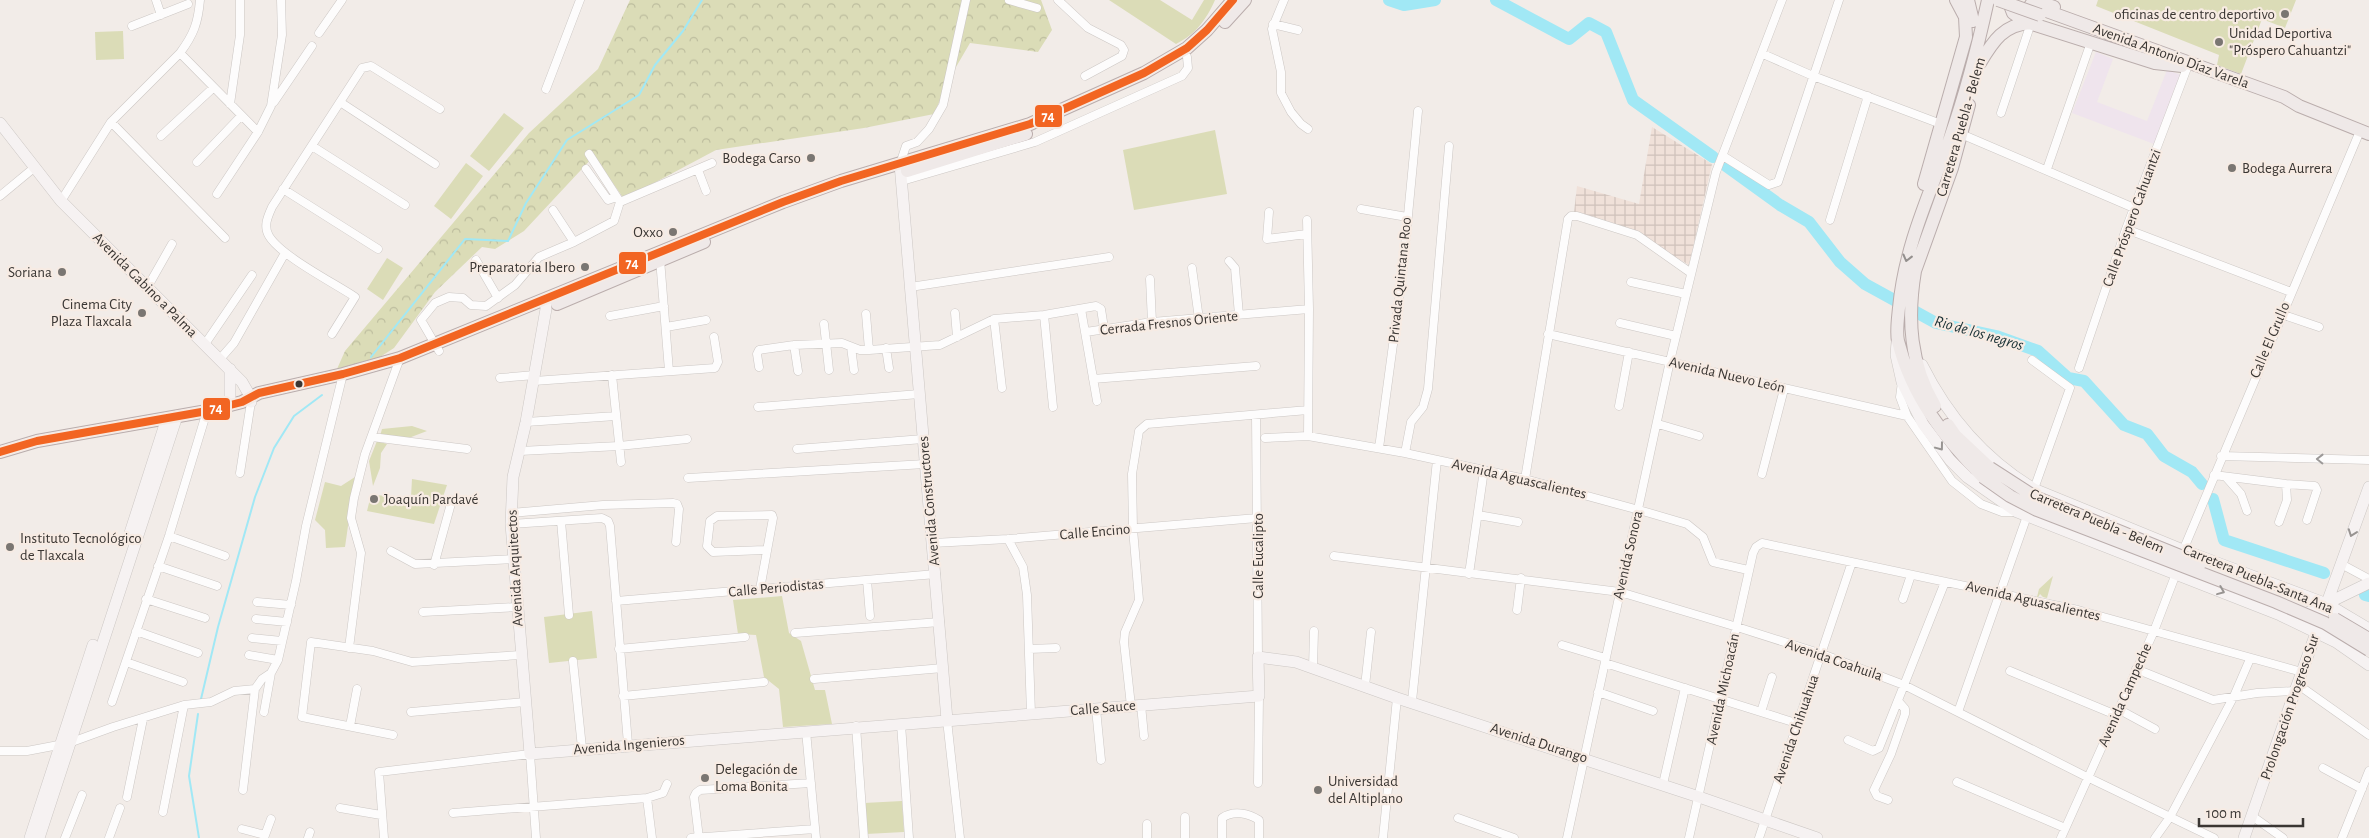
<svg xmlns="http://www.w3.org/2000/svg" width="2369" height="838" viewBox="0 0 2369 838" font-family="'Alegreya Sans',sans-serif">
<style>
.commercial{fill:#efe4ed}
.industrial{fill:url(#industrial-grid)}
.forest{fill:url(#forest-crowns)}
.green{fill:#dbdcb7}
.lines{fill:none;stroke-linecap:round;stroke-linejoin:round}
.stream{stroke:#a1e8f5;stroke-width:2}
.river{stroke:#a1e8f5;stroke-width:12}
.street-casing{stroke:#ccc7c4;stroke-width:9}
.secondary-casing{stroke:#ccc7c4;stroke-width:12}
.primary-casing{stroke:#baadac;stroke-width:14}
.street{stroke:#fdfcfc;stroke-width:8}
.secondary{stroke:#f6f2f2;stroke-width:11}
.primary{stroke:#efe9e8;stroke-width:12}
.primary-bridge-casing{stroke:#baadac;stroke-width:14;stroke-linecap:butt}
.primary-bridge{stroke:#efe9e8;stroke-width:12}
.bus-1-casing{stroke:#f7ebe3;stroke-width:11}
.bus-1{stroke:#f26522;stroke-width:8}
.oneway{stroke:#94908e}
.oneway2{stroke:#989492}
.oneway3{stroke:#9c9998}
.poi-dot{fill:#7a7672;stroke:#f7ebe3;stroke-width:2}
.bus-dot{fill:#3a3633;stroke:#f7ebe3;stroke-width:2}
.labels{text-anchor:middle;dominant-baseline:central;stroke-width:4.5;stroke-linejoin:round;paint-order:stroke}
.poi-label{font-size:15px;fill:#3a3633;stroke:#f7ebe3;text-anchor:end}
.street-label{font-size:15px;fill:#3a3633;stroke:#f7ebe3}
.water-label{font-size:16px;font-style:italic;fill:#193136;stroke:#f7ebe3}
.line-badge{stroke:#f7ebe3;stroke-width:2}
.badge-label{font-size:14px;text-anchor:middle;font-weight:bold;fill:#fff}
</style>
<defs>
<pattern id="industrial-grid" width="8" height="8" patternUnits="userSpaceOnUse" patternTransform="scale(1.25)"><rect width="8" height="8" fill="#f0e1d9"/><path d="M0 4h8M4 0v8" fill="none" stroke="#cfc2bb"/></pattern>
<pattern id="forest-crowns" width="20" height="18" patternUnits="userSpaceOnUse" patternTransform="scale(1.25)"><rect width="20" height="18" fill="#dbdcb7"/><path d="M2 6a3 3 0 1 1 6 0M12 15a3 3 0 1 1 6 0" fill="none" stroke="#bdbd9e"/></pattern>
</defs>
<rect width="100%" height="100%" fill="#f2ece8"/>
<path class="commercial" d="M2096,52L2113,59L2097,102L2147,121L2167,70L2181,75L2154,144L2072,113Z"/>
<path class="industrial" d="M1652,127L1712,164L1689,265L1634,232L1574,212L1577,186L1639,204Z"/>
<path class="forest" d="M630,0H1041L1052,30L1038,52L970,43L949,79L934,114L864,128L716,150L624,199L594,156L524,231L495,249L482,247L435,292L394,348L380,357L337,369L345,351L529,133L598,69Z"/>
<path class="green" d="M1109,0H1160L1192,20L1204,0H1215C1206,20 1196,34 1176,44Z
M2098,0H2296L2285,28L2262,19L2241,74L2217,65L2219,55L2096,6Z
M123,31L124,59L96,60L95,32Z
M504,113L524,128L489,171L470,156Z
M1215,130L1227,194L1134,210L1123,150Z
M466,163L483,176L451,219L434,206Z
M387,258L403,268L383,300L367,289Z
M412,426L427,431L406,439L380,436L382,429Z
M377,441L387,444L381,453L380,468L373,486L369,461Z
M355,477L345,547L326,548L325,530L315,520L325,482L341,486Z
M412,479L447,485L434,524L367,511L371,495L411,497Z
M2053,576L2047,598L2043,597L2040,594L2036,601L2039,589Z
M782,596L789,633L801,641L815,690H825L832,724L783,727L779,689L764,677L756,635L738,634L733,600Z
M592,611L597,658L549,663L544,617Z
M902,801L904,832L866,834L864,803Z"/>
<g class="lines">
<path class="stream" d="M371,357L465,239L508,241L526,203L567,140L639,95L655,65L683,31L702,0
M201,699L218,627L255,497L274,448L294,416L322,395
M198,714L189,776L199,838"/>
<path class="river" d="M1389,0L1404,5L1435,0
M1496,0L1569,39L1589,23L1606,32L1633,100L1713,157
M1726,166L1780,205L1809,222L1840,262L1865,284L1936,323L1996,336L2038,351L2068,378L2084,381L2124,425L2147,434L2164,456L2192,472L2202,484
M2213,499L2224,540L2324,573
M2365,595L2369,596"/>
<defs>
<path id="street" d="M156,0L161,15
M1009,0L1037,8
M1058,0L1088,28L1121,45L1124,50L1122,56L1085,76
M1284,0L1272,29L1281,72V93L1291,112L1301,124L1308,129
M1273,24L1298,30
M132,26L188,4
M319,33L342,0
M180,53L258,132
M1763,54L1813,76L1941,124
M546,89L580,0
M274,102L312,46
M340,102L435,164
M230,104L240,35V0
M2001,113L2031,23
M111,122L225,238
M1961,134L2134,208
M161,136L213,88
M312,146L405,205
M1723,156L1769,185L1778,182L1839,0
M197,162L241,116
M900,164L906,146L917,142L929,129L943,105L966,0
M586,169L608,200L617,197
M2047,169L2091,42
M698,170L706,191
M902,181L1035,142L1182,76L1188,68L1187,57
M283,189L378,249
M217,194L258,132L271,106L282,35L281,0
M0,196L35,167
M61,201L111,122L180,53C194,34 198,23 200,0
M620,202L712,163
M1361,209L1407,217
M553,210L574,242L614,221L620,202L589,154
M1269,212L1267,239L1307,234
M1307,220L1309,309L1308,436
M1830,220L1868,96
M2126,229L2291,292
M660,259L669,371
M476,260L498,298
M1229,261L1235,268L1239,315
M1192,268L1199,319
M1150,279L1152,322
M1631,282L1686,294
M910,287L1109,257
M147,288L172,244
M1081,309L1097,401
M955,313L957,337
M866,314L869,350
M2281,314L2319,327
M1044,315L1053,407
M610,316L664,306
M994,319L1002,388
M1620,323L1676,336
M824,324L829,370
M666,327L706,320
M1086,332L1152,322L1309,309
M332,334L355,297C334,283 281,256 269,236C263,226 268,216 272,207L362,68L371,66L440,109
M1548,334L1907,416
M205,344L252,275
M794,345L798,371
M851,347L854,370
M886,348L889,368
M439,351L421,320L435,303L449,297L463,298L471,305L486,306L515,285L539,257L574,242
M220,359L234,343L285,253
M2032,360L2070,388L2034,489
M759,367L757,354L759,350L794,345L842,343L860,350H869L940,345L994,319L1044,315L1096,306L1101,309L1104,328
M2079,368L2126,229L2187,68
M612,375L621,462
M500,378L535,375
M1093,379L1256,366
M534,381L715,368L718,362L714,337
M1902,382L1900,397L1907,416L1952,481L1981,504L2002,512H2016
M1619,406L1629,352
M758,407L919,394
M1256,415L1258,657
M526,422L616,416
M1658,424L1699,436
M372,437L467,449
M1265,438L1308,436L1405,453L1525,479L1639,510L1687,524L1703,537L1713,562L1748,570
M1379,448L1402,278L1418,111
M797,449L923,439
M520,451L619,446L687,439
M1405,453L1411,422L1423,407L1428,389L1449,146
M2221,456L2369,460
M240,473L251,402
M1762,474L1784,389
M2214,475L2286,484L2315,486L2317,490L2307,520
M2226,477L2241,494L2247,511
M688,478L925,464
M1525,479L1568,219L1571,216H1577L1637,235L1691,273
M511,513L603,505L673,503L677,504L679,509L676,542
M1478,515L1518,522
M561,521L569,615
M2279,522L2287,500L2286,484
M511,524L602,518L608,521L610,526L628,744
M169,536L225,556
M1008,539L1023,567L1027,595L1031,714
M933,543L1008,539L1257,518
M391,551L415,564L513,559
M2182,553L2360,131
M1334,556L1620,592L1737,627L1822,654L1904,685L2087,777L2214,838
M2341,564L2369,579
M434,565L452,500
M158,566L217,586
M1469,574L1484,470
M867,580L870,616
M760,589L773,518L772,515L717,516L710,521L707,546L713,552L767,550
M146,599L205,618
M1903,599L1911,575
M616,601L936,574
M257,602L291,605
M1517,610L1521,578
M423,612L517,607
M256,619L287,622
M136,631L198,653
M795,633L940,622
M252,638L282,641
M1562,645L1605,658
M349,648L361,553L351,518L354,498L365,454L400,358
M619,649L745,637
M1029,649L1056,648
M249,655L278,660
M573,661L582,748
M126,662L183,682
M1605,663L1799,724
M1313,668L1314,631
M2136,669L2213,700L2257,693L2295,691
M2010,671L2116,715
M814,679L943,668
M2297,684L2369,735
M1365,686L1371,632
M1598,692L1653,711
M623,696L764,682
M1412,701L1437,460
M112,702L169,536L207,411
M1141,705L1144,736
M1131,706L1124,642L1125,632L1139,600L1133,529L1132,474L1139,431L1147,424L1308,410
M1096,709L1101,760
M2118,709L2155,729
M264,712L271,673L278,660L296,581L306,526L343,374
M411,712L525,702
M1761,712L1772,677
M1958,712L2027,516
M947,720L960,838
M901,724L909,838
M350,726L357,689
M856,726L864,838
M806,731L816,838
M393,735L302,717L311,642L373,651L412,662L521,655
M1848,740L1873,751L1879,748L1945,582
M0,751H27L69,743L113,727L184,705L211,702L234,691L255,689L262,679L271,673
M2323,768L2362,789
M1957,782L2065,828
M1258,783L1259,696
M1663,784L1685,688
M243,790L255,689
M127,797L143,719
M647,798L652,838
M1888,800L1877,796L1874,790L1891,754L1905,714V709L1898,701
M340,808L381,815
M163,812L184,705
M453,813L647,798L663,793L667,784
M2252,816L2283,838
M1185,817V838
M1458,818L1514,838
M1147,824V838
M242,829L265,835
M65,838L82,795
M109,838L120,808
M264,838L271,819
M308,838L310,832
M384,838L379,772L530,754L536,838
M691,838L815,829
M699,838L694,797L696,793L700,790L811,783
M1222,838V818C1233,810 1248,813 1259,820V838
M1383,838L1397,698
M1567,838L1670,361L1716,172L1782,0
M1689,838L1753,553L1756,547L1762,543L2078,610L2302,672
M1759,838L1852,562
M2061,838L2154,631L2177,571
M2155,838L2170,817L2234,696L2250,659
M2342,838L2369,771"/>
<path id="secondary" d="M0,123L61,201L242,382L250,396L251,402
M900,164L947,720
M545,300L546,309L526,422L513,477L511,524L530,754L1259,696L1258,657L1296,662L1397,698L1699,797L1817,838
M1897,342L1896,355L1902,382L1923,424L1950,460L1967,477L2017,512L2280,615L2336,642L2369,665
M1922,365C1948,417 1984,459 2034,489L2183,550L2327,604L2369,629
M230,405V369
M130,533L167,418
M2299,617L2369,583
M30,838L93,645
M39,838L177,416
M2244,838L2295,691L2369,487"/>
<path id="primary" d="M1968,0L1973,21
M2008,0L2013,13L2026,22L2155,63L2182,66
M2041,9L2284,97L2299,106L2369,134
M2026,19L2028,9L2034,0L2054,7
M1225,22L1245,0
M1980,63C1993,41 2004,24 2031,23
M907,171L1026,134
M1924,184L1966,37L1965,17L1956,0
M557,304L704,242
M1935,406C1910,364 1907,319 1915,271L1952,168L1969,105
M1948,425L1955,435L1990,468
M0,452L37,441L207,411L242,402L259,393L343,374L400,358L783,202L841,181L1030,124L1144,73L1187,48L1207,30L1233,0
M1983,477C1945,439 1911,395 1898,341C1896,332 1898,318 1899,308C1905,245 1929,196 1950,138C1966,93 1978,46 1988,0"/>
</defs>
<use href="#street" class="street-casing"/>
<use href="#secondary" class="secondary-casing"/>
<use href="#primary" class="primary-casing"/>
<use href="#street" class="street"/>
<use href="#secondary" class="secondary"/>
<use href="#primary" class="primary"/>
<defs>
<path id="primary-bridge" d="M1998,0L2040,15
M1990,468L2035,497L2200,564
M1983,477L2010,496L2037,510L2276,602L2325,623L2369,650
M2335,619L2369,639"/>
</defs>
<use href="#primary-bridge" class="primary-bridge-casing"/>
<use href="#primary-bridge" class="primary-bridge"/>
<defs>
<path id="bus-1" d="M0,452L37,441L207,411L242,402L259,393L343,374L400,358L783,202L841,181L1030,124L1144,73L1187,48L1207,30L1233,0"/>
</defs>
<use href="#bus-1" class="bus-1-casing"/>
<use href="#bus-1" class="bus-1"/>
</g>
<defs><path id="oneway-chevron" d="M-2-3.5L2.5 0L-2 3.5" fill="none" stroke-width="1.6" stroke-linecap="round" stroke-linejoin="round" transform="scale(1.25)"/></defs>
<use class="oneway" href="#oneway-chevron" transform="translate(1907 258) rotate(104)"/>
<g class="oneway2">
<use href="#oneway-chevron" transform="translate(1940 447) rotate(53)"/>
<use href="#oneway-chevron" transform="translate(2352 533) rotate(110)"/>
<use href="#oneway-chevron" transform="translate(2221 591) rotate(22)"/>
</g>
<use class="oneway3" href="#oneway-chevron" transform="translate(2320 459) rotate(-179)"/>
<g class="poi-dot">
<circle cx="2285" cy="14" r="5"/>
<circle cx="2219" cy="42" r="5"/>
<circle cx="811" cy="158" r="5"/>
<circle cx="2232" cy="168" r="5"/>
<circle cx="673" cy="232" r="5"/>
<circle cx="585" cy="267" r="5"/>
<circle cx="62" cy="272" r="5"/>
<circle cx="142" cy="313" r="5"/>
<circle cx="374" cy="499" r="5"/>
<circle cx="10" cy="547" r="5"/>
<circle cx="705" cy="778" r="5"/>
<circle cx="1318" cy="790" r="5"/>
</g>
<circle class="bus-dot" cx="299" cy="384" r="4.5"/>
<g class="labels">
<g class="poi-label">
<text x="2275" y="14">oficinas de centro deportivo</text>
<text x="2229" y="33" text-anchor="start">Unidad Deportiva<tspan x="2229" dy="17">"Próspero Cahuantzi"</tspan></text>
<text x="801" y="158">Bodega Carso</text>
<text x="2242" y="168" text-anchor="start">Bodega Aurrera</text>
<text x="663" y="232">Oxxo</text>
<text x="575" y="267">Preparatoria Ibero</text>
<text x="52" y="272">Soriana</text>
<text x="132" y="304">Cinema City<tspan x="132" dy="17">Plaza Tlaxcala</tspan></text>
<text x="384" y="499" text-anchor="start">Joaquín Pardavé</text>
<text x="20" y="538" text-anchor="start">Instituto Tecnológico<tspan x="20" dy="17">de Tlaxcala</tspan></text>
<text x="715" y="769" text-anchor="start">Delegación de<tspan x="715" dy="17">Loma Bonita</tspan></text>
<text x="1328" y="781" text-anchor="start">Universidad<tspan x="1328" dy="17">del Altiplano</tspan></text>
</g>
<g class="street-label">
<text transform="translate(2171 56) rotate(20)">Avenida Antonio Díaz Varela</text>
<text transform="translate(1961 127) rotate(-74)">Carretera Puebla - Belem</text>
<text transform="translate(2132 218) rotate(-70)">Calle Próspero Cahuantzi</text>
<text transform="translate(1400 280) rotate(-84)">Privada Quintana Roo</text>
<text transform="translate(145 285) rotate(45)">Avenida Gabino a Palma</text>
<text transform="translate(1169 323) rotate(-6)">Cerrada Fresnos Oriente</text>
<text transform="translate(2270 340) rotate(-67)">Calle El Grullo</text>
<text transform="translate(1727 375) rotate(13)">Avenida Nuevo León</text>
<text transform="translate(1519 479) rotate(13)">Avenida Aguascalientes</text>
<text transform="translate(929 501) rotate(-95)">Avenida Constructores</text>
<text transform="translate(2097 521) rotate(23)">Carretera Puebla - Belem</text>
<text transform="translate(1095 532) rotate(-5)">Calle Encino</text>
<text transform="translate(1628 555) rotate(-77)">Avenida Sonora</text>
<text transform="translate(1258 556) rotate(-90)">Calle Eucalipto</text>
<text transform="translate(515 568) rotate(-93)">Avenida Arquitectos</text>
<text transform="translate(2258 579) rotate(22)">Carretera Puebla-Santa Ana</text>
<text transform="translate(776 588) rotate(-5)">Calle Periodistas</text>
<text transform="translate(2033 601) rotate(13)">Avenida Aguascalientes</text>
<text transform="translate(1834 660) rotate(19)">Avenida Coahuila</text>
<text transform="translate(1723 689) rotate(-78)">Avenida Michoacán</text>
<text transform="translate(2125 695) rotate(-66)">Avenida Campeche</text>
<text transform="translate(2290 707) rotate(-71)">Prolongación Progreso Sur</text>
<text transform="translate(1103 708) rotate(-5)">Calle Sauce</text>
<text transform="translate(1796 729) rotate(-71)">Avenida Chihuahua</text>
<text transform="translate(1539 743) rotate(18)">Avenida Durango</text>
<text transform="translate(629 745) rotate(-5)">Avenida Ingenieros</text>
</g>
<g class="water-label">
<text transform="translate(1979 333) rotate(16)">Rio de los negros</text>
</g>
</g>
<g class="line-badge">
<rect x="1034" y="104" width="29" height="24" rx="5" fill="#f26522"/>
<rect x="618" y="251" width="29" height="24" rx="5" fill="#f26522"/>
<rect x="202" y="397" width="29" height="24" rx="5" fill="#f26522"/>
</g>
<g class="badge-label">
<text x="1048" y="121">74</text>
<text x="632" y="268">74</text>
<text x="216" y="413">74</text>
</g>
<path d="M2199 818v8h104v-8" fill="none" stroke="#3a3633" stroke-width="2.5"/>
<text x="2206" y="818" font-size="15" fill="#3a3633" stroke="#f7ebe3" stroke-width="4" paint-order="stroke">100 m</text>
</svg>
